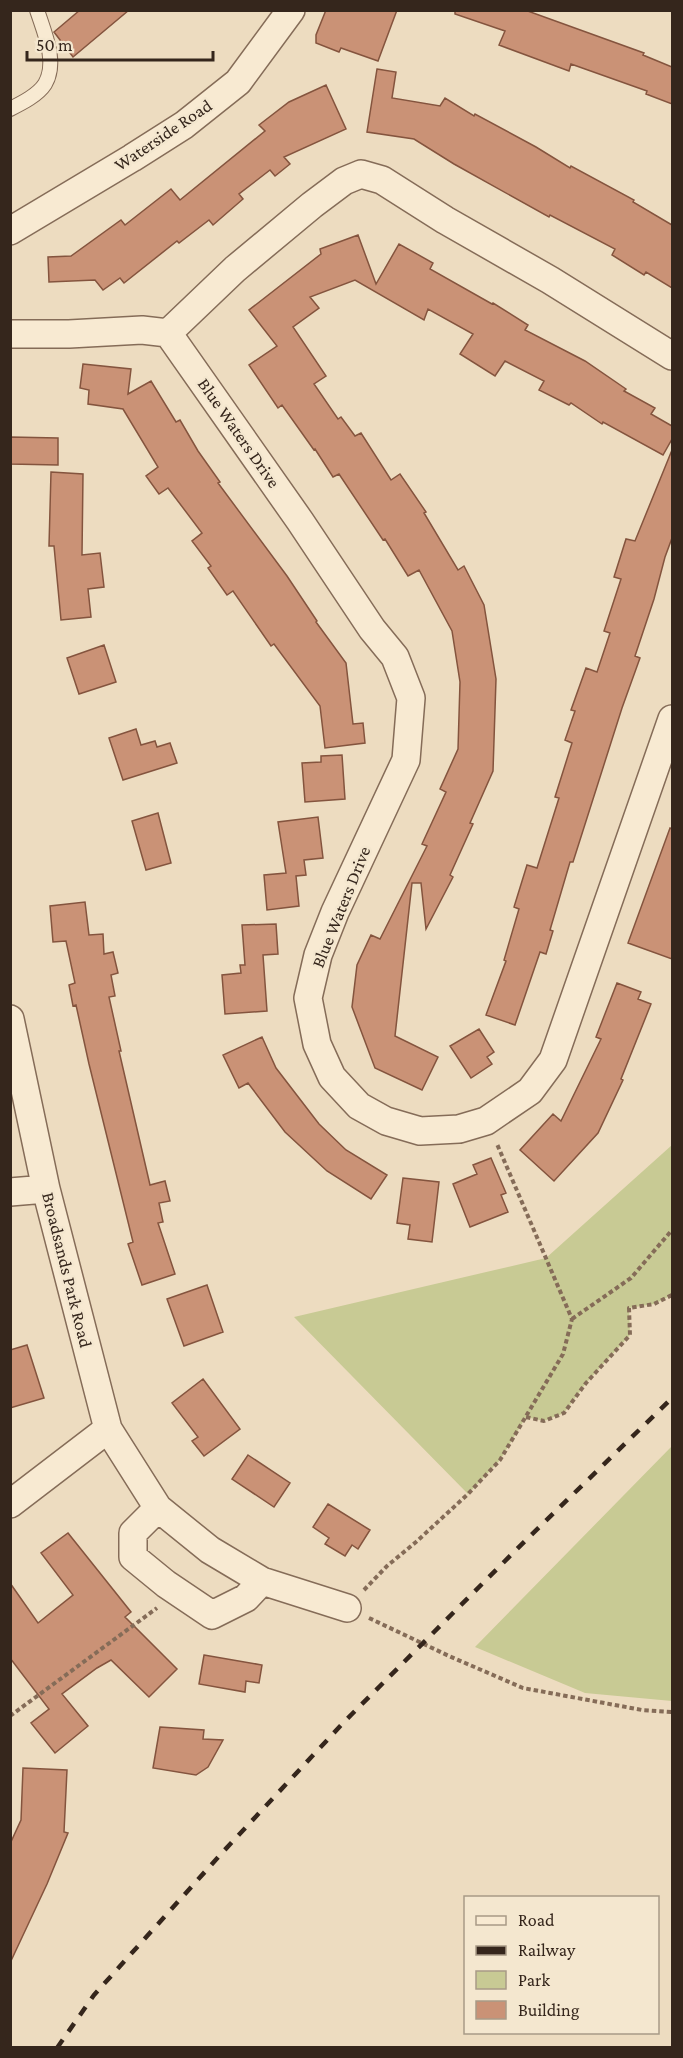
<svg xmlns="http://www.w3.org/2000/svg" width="683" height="2058" viewBox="0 0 683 2058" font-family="'Crimson Pro',serif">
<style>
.green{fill:#c8ca94}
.building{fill:#ca9276;stroke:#84543e;stroke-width:1.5}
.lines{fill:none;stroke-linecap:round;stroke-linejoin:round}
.service-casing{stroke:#856c58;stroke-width:16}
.minor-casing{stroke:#856c58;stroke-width:30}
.path{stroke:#856c58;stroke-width:4;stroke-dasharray:4.5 3;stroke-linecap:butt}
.service{stroke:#f8ead2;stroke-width:14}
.minor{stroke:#f8ead2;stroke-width:27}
.rail{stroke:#35261c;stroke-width:4.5;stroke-dasharray:10 10;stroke-linecap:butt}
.labels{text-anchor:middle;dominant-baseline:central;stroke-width:5;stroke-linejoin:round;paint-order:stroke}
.street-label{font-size:18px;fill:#35261c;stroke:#f4e7cf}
</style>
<rect width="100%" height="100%" fill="#eddcc0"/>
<path class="green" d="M672,1145V1295L654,1304L629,1308L630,1335L586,1383L564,1413L544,1421L526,1417L500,1460L468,1494L294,1317L546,1258Z
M672,1446V1701L585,1693L475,1647Z"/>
<path class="building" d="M80,10H129L73,57L54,32Z
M326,10H397L378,61L341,48L339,52L316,43V35Z
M455,10H525L644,53L643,55L672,67V104L646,94L647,91L571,64L569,71L499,45L505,31L455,14Z
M377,69L396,72L392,98L440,106L445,98L474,116L475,114L536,147L570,168L571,166L634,200L633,202L672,225V288L646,272L644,275L612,255L615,249L550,215L549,217L454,164L414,139L367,132Z
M326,85L346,129L284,157L290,164L275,176L270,170L239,194L243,199L213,225L209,220L179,243L177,241L124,283L120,278L103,290L95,280L49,282L48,257L71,256L121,220L125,225L171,189L180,200L265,131L259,125L289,102Z
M358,235L376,284L399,244L433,263L430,269L492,304L493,303L528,325L525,330L585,361L626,389L624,391L655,408L651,414L672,426V439L663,455L603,422L602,424L571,403L569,405L539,390L544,381L505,361L495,376L460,354L473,334L428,309L424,320L355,280L310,297L319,308L293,327L326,376L314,384L338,419L341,417L355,436L361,433L391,480L400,474L426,512L424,513L458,570L464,566L484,605L496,679L493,771L470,823L473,824L450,875L453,877L426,929L421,883H412L395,1036L438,1057L422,1090L375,1068L352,1007L357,965L371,935L380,939L427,846L422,844L446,792L440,789L458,749L460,682L452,631L419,570L408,576L385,539L383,540L339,474L333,477L315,449L314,450L282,405L278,408L249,365L277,346L249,310L321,254L320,249Z
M83,364L131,369L128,394L151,381L176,422L180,420L198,451L220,482L218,483L287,576L317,621L316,622L346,663L353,724L363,723L365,743L325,748L320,706L274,644L271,646L233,591L227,595L208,568L211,566L192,541L202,533L168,488L159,494L146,476L158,467L123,409L88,404L89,390L80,388Z
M10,437L58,438V465L10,464Z
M672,450V538L665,557L654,599L635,656L640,658L622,708L573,862H570L550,930L553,931L546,954L540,952L515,1025L486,1015L506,961L504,960L519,909L514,907L527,865L537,868L559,798L555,797L572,743L565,740L575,711L571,710L586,668L597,672L610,633L604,631L621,579L614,577L626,539L635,541Z
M51,472L83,474L82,555L100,553L104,587L88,589L91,617L61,620L54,546H49Z
M104,645L116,682L79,694L67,658Z
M136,729L141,745L155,741L157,747L170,743L177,763L123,780L109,738Z
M342,755L345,799L305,802L302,763L321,762V756Z
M158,813L171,863L146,870L132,821Z
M318,817L323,858L304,860L306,875L296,876L299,906L267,910L264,875L286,873L278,822Z
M670,828L672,829V959L628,943Z
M85,902L89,935L103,934L104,954L113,952L118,973L111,975L115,996L109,997L121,1051H119L150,1185L165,1181L170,1201L159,1203L163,1222L158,1223L175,1274L142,1285L128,1244L133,1242L89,1064L76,1005L73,1006L69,985L75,983L66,941L53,942L50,906Z
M276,924L278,954L263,955L267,1011L225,1014L222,975L241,973L240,965H245L242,925Z
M617,983L641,992L638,999L651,1004L621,1079L623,1080L598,1133L554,1181L520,1150L553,1114L561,1121L601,1039L596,1037Z
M479,1029L494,1052L487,1057L492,1064L471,1078L450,1046Z
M262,1037L276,1068L319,1124L346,1150L387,1175L371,1199L327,1171L285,1132L248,1083L239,1088L223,1055Z
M491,1158L506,1193L501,1195L508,1212L470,1227L453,1184L477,1174L473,1165Z
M403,1178L439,1182L432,1242L408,1239L410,1225L397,1223Z
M207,1285L223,1332L184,1346L167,1299Z
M27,1345L44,1398L10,1408V1350Z
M203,1379L240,1429L204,1456L192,1441L198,1437L172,1403Z
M248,1455L290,1483L274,1507L232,1479Z
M328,1504L370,1530L358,1549L352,1545L345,1556L325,1544L329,1538L313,1527Z
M68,1533L131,1612L125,1617L177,1669L149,1697L111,1660L97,1668L62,1694L88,1726L55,1753L31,1723L49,1709L10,1658V1583L38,1623L73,1595L41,1553Z
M204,1655L262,1665L259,1683L246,1681L245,1692L199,1684Z
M160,1727L204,1730L203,1739L223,1740L208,1767L196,1775L153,1768Z
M23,1768L67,1770L64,1832L68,1833L47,1884L10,1963V1844L21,1820Z"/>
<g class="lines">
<defs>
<path id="service" d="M10,109C22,103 38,95 45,84C58,62 44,32 37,10"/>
<path id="minor" d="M10,231L132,158L184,125L238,82L291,10
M168,333L300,521L372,629L395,657L411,698L406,760L335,912L318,955L308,998L317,1044L332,1077L359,1106L386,1121L420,1131L459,1129L486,1121L530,1091L553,1060L672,719
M10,334H69L142,330L168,333L235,269L312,205L344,181L361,174L382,180L445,220L550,280L672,356
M10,1019L46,1189L108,1429L158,1508L210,1550L262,1581L347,1608
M10,1192L46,1189
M10,1504L108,1429
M158,1508L133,1533V1557L166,1584L212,1615L246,1598L262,1581"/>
</defs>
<use href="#service" class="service-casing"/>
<use href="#minor" class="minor-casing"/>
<path class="path" d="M572,1319L631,1278L672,1230
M526,1417L544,1421L564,1413L586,1383L630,1335L629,1308L654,1304L672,1295
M364,1590L387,1566L416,1542L468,1494L500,1460L563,1354L572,1319L497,1144
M369,1618L449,1656L523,1688L642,1710L672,1712
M10,1716L157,1608"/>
<use href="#service" class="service"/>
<use href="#minor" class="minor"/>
<path class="rail" d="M57,2048L94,1995L221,1854L344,1722L525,1541L672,1398"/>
</g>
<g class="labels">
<g class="street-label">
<text transform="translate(163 135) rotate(-34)">Waterside Road</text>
<text transform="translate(239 433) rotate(55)">Blue Waters Drive</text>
<text transform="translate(341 907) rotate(-68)">Blue Waters Drive</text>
<text transform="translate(67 1270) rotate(76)">Broadsands Park Road</text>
</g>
</g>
<rect width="683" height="2058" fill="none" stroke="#35261c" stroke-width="24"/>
<rect x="464" y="1896" width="195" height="138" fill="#f4e7cf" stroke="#a89a87" stroke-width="1.5"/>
<rect x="476" y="1916" width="30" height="9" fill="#f8ead2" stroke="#a89a87" stroke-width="1.5"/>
<text x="518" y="1926" font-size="18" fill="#35261c">Road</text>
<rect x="476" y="1946" width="30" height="9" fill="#35261c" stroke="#a89a87" stroke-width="1.5"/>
<text x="518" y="1956" font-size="18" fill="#35261c">Railway</text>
<rect x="476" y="1971" width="30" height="18" fill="#c8ca94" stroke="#a89a87" stroke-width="1.5"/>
<text x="518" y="1986" font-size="18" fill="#35261c">Park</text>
<rect x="476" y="2001" width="30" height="18" fill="#ca9276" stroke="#a89a87" stroke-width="1.5"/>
<text x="518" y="2016" font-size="18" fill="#35261c">Building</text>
<path d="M27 51v9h186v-9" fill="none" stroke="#35261c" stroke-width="3"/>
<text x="36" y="51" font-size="18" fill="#35261c" stroke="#f4e7cf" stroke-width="4.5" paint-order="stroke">50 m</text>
</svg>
